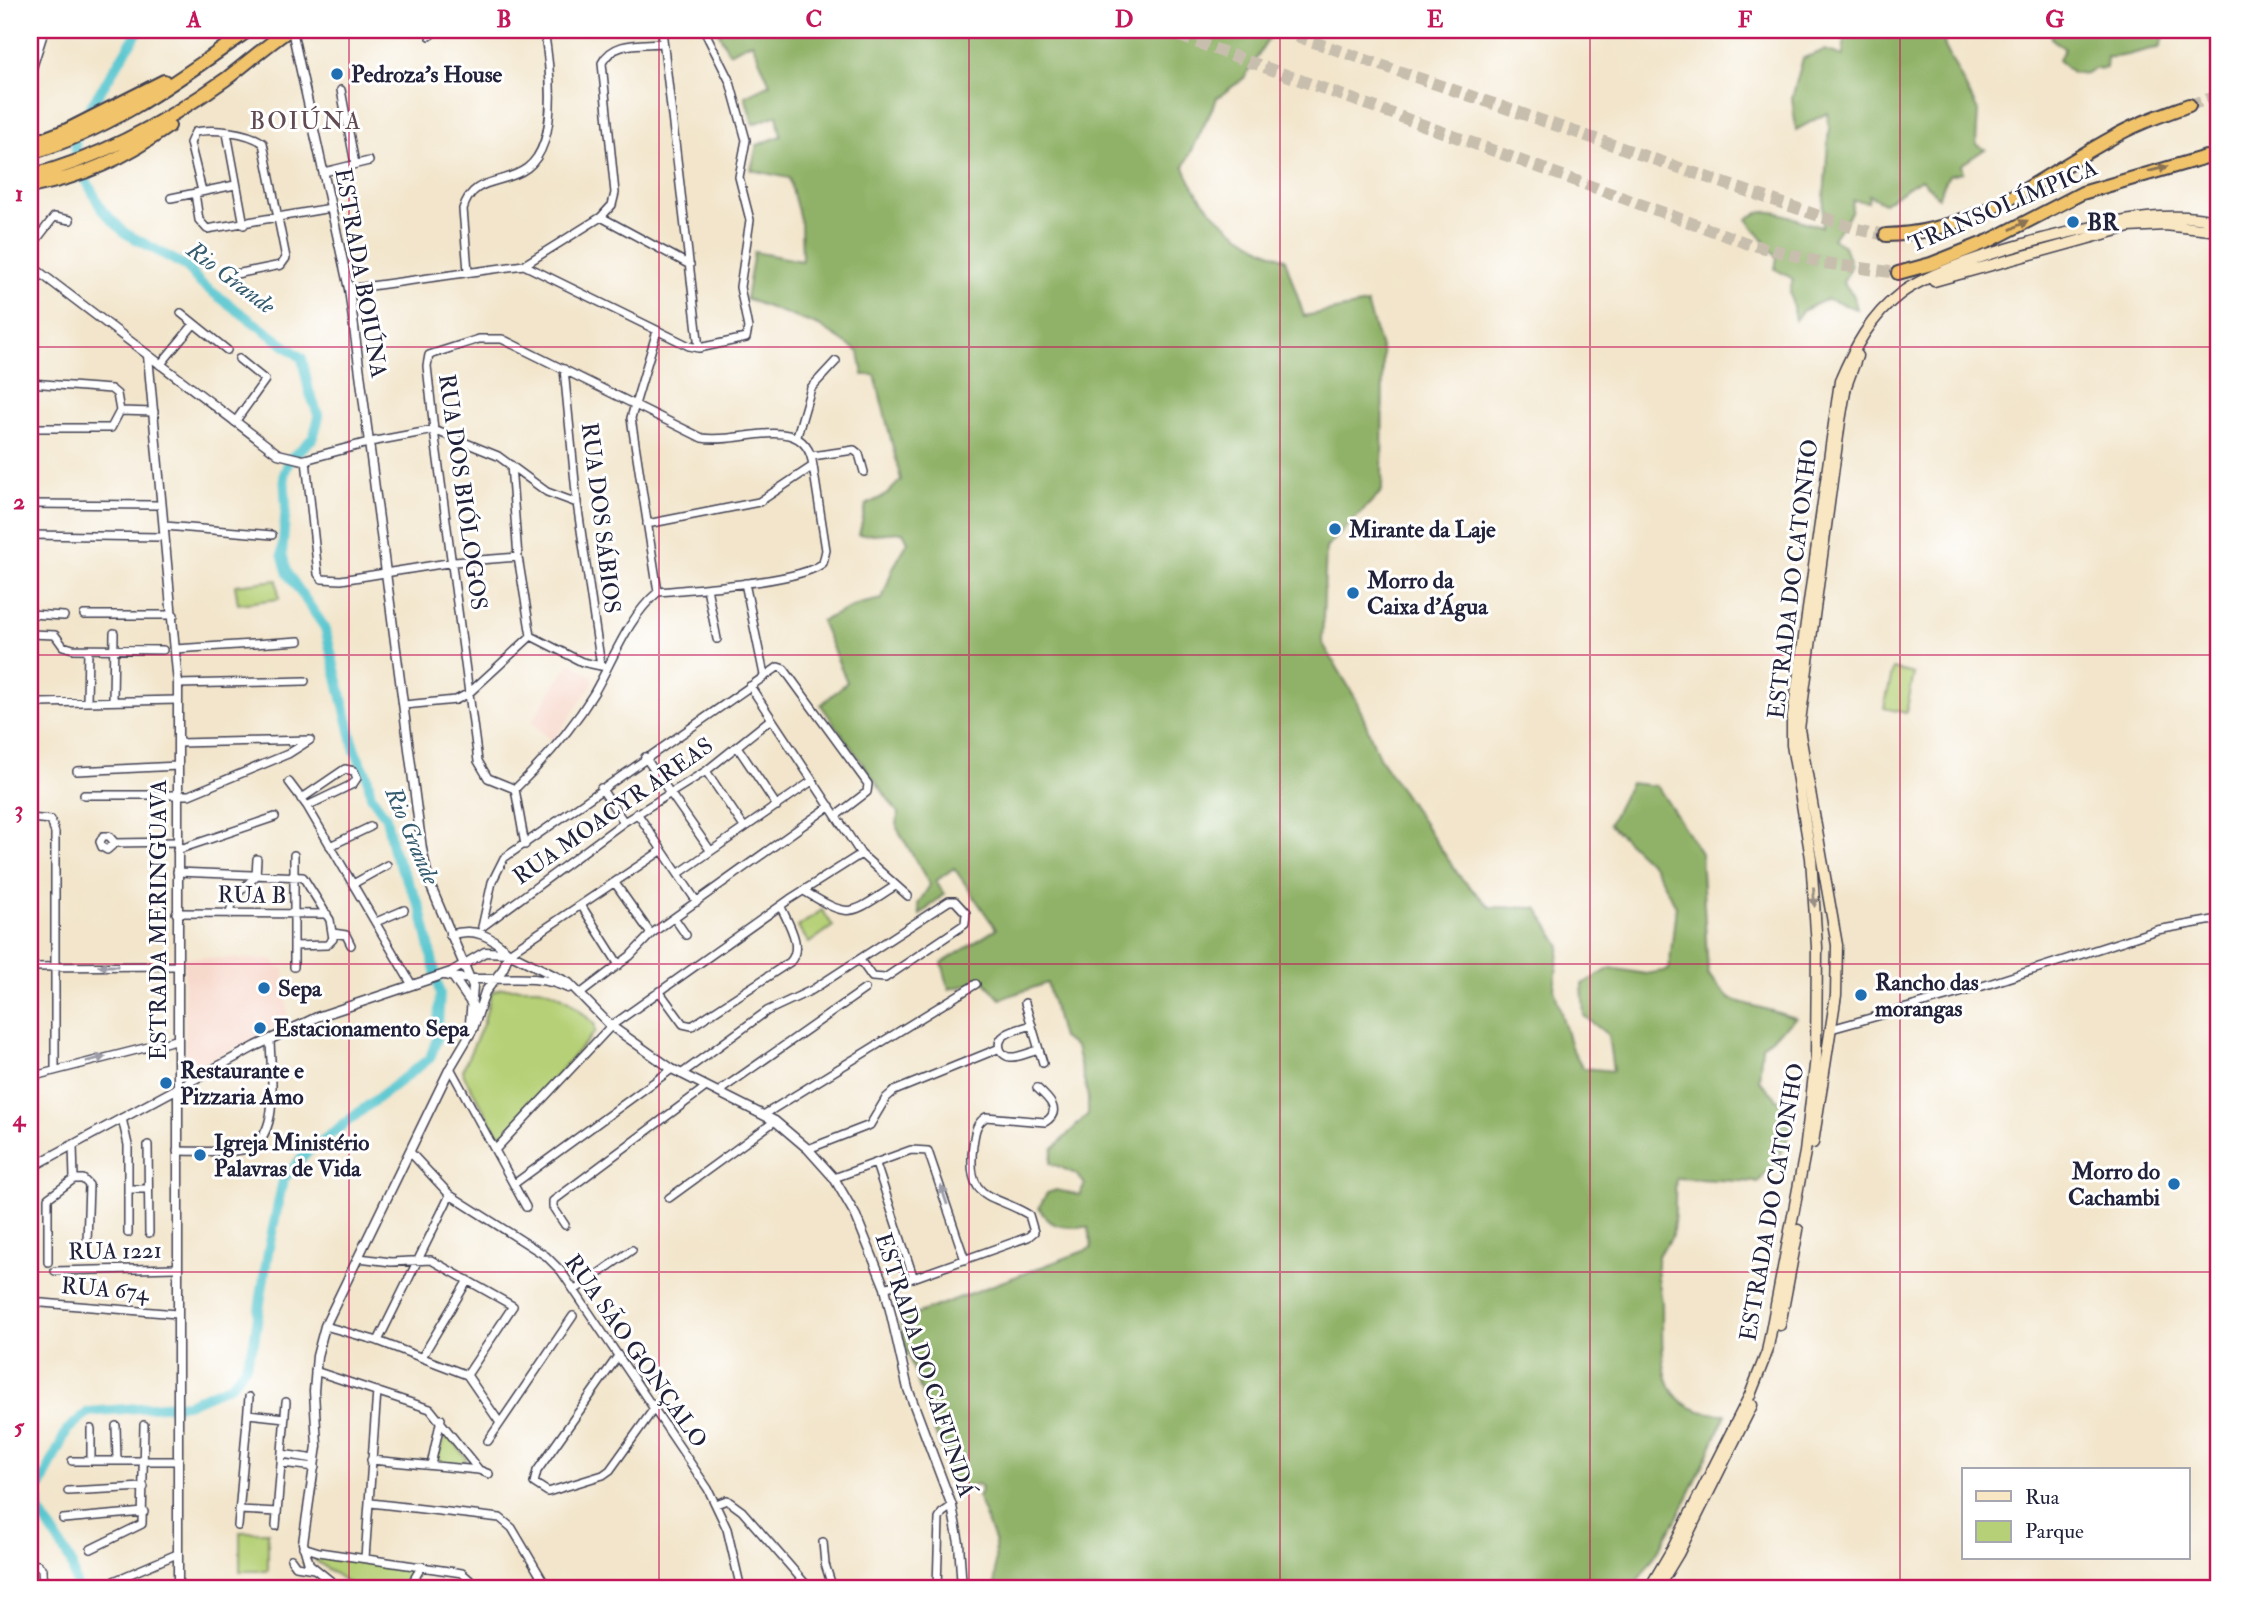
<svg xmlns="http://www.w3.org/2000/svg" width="2249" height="1619" viewBox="0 0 2249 1619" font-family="'IM FELL Double Pica',serif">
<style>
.built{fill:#f6d2c3}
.green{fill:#b5d076;stroke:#6c7958;stroke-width:2}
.forest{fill:#90b267;stroke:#596a51;stroke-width:2}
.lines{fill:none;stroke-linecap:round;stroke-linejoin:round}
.river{stroke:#59c6cf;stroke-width:10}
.motorway-tunnel{stroke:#c8beae;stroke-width:12;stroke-dasharray:12 6;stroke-linecap:butt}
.minor-casing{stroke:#413f51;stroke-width:10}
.tertiary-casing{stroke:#413f51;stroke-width:11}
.secondary-casing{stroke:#413f51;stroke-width:13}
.motorway-casing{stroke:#413f51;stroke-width:16}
.minor{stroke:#fff;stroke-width:7}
.tertiary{stroke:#fff;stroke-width:8}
.secondary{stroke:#f9e7c3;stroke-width:10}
.motorway{stroke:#f1c36a;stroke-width:12}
.oneway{fill:#8a7252}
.oneway2{fill:#988e86}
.oneway3{fill:#9c9ca7}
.grid{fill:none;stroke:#c2185b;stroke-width:2;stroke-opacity:0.55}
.poi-dot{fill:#1f6fb2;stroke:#fff;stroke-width:2.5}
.labels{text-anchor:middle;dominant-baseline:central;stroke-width:6;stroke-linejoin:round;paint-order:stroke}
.poi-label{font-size:23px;font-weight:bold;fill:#22223b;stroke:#fff;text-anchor:start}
.street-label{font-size:23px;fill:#22223b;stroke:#fff}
.neighbourhood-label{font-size:24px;letter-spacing:2px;fill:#604b52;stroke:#fff}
.water-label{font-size:24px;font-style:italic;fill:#355b6f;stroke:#fff}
.neatline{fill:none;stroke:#c2185b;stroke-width:2.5}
.grid-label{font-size:23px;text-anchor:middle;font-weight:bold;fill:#c2185b}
</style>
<rect width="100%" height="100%" fill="#fff"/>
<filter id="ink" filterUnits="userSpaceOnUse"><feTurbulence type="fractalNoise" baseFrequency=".0143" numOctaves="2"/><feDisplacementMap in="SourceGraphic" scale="14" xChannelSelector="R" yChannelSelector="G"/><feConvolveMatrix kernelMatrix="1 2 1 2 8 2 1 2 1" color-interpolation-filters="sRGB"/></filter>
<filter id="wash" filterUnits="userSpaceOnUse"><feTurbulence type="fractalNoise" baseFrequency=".00686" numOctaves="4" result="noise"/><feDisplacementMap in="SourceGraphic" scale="28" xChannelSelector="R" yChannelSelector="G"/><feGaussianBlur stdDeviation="1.57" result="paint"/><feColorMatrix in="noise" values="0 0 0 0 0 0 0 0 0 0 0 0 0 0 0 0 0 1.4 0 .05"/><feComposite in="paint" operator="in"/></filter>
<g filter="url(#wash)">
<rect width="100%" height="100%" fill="#f2e5cb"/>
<path class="built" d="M571,662L592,676L593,683L553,742L531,722Z
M184,957L275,960L276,967L284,968L288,1019L244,1044L186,1070Z"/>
<path class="green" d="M277,580L279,599L238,604L235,585Z
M1893,669L1914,674L1906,713L1884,708Z
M822,910L833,926L809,943L798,927Z
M539,988C563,993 577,1007 595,1025V1032L505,1133L498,1134L464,1076L463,1069L484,1022L491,993L501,988Z
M446,1431L466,1458L464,1467L436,1464Z
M240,1532H268V1571H240Z
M316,1555L413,1568V1571L402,1589H357L315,1560Z"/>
<path class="forest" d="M717,30H1274L1244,78L1217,98L1184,167C1201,212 1243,241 1285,259L1304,316L1367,304L1383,354L1382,491L1326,548L1322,642L1356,699L1379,757L1460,877L1490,907L1537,908L1560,945L1554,989L1571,1047L1583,1068L1613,1071L1608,1035L1584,1016L1582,984L1611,968L1646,974L1669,970L1676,906L1654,867L1609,824L1630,783L1657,786L1701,853L1708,974L1730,999L1796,1018L1762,1046L1759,1080C1767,1089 1779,1099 1785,1109C1800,1134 1775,1164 1758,1182L1676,1178C1674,1196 1677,1222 1671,1238C1666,1249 1656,1249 1657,1266C1657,1278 1661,1291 1662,1303C1663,1357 1654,1415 1726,1414C1699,1474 1672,1538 1631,1589H995V1543L978,1497L982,1488L978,1484L955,1490L904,1342L900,1320L1092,1248L1088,1227C1066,1227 1049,1230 1039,1207L1047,1193L1056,1190L1080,1195L1085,1184L1076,1174L1050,1163L1053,1149L1088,1114V1097L1076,1047L1062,1038L1047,983L1000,999L984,981L949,989L942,963L996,929L954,868L936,881L944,894L920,915L918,904L930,885L897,828L898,813L821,705L847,682L821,621L859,604L882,599L893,568L908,542L903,532L859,535L866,505L886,495L901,480L875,375H863L859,352L819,326L746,299L754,252L802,261L801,223L789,178L751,170L757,145L781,136L777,115L753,124L745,96L770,84L752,42L729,53Z
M1844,30H1942L1945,47L1978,111L1976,144L1985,149L1961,165L1963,172L1949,175L1938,197L1921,179L1884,203L1869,195L1868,202L1853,200L1851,212L1833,239L1844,246L1851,265L1843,283L1853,294L1857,309L1827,299L1802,311L1795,320L1790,291L1793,279L1775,269L1777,258L1747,219C1772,201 1795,222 1822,227L1829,127L1827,113L1796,130L1792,98L1803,58L1825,50L1843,56Z
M2052,30H2185L2167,31L2159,48C2140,50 2123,59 2107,57L2106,68L2095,69L2086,74L2072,72L2058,60L2065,49L2051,38Z"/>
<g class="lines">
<path class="river" d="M77,1589L71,1562L39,1510L38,1491L67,1430L88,1412L187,1404L231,1385L245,1367L254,1342L268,1252L283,1180L305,1154L430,1058L437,1039L440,994L421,909L393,851L386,817L371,796L367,775L355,751L325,628L288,574L282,554L286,506L284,474L290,459L313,438L319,417L309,391L302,358L200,283L187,267L125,233L102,210L77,163L75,141L82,120L139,30"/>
</g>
</g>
<g filter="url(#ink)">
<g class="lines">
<path class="motorway-tunnel" d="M1163,30L1749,244L1824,263L1898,273
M1279,30L1857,229L1886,235
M2189,105L2219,96
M2206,157L2219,153"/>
<defs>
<path id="minor" d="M428,30L430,36
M662,30L699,348
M341,90L355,164
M227,133L244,225
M324,172L369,161
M202,191L190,143L195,132C213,128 248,132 263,143L286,258L281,265L236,274
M195,193L199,220L207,229L331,208
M171,198L235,185
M601,217L690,265
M30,248L54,217L70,220
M524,265L689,346L699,348L746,338L748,328L740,287L750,220L739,177L746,140L730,82L704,30
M468,271L463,209C473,175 503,186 527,168C560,143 550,66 544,30
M349,289L524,265L601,217L612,205L615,193L602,63C613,41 640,45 662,43
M181,313L227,350
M657,331L631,418L658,592
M160,365L194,324
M564,369L577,503L601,666L607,667
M30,383L111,389L117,394L120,411L111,428H30
M120,411L154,412
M235,422L265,380L239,359
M797,436L811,388L836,361
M370,442L434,430L498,456L547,492L577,503
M812,456L854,450L859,454L864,472
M306,460L318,574L322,579L341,580L454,562L518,557
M511,465L518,557L531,636L582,662L601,666
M30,504L156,505
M165,526L272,535
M30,535L159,537
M745,583L764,675
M707,588L717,639
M30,614L64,616
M84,615H174
M30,634L55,635L63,646L73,649L163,650
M175,649L299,641
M178,684L305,681
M750,686L861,854L908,896
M113,701L114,633
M87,702L88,649
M40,703L178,700
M404,705L456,700L469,693L531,636
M738,748L777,806
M645,757L710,850
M77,771L178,766
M706,771L744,827
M289,782L307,806L412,985
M601,788L624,822
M515,789C545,760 572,729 594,693C613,660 628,617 658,592C690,589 802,582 823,563L826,550L813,466
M84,795H189L288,754L310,740L178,743
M301,799L345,769L354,771L357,778L353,784L307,806
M637,813L697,902
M30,818L51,820L55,833V1069
M115,843L109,836H103L100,842L102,847L107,850L115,843L177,842
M525,845L515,789L488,778L478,761L434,430L427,366L429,355L479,339H502L702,438C741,445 806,410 813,466L759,502L647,524
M330,846L370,827
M177,850L275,817
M177,872L303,877L330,920L333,939L327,945L294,946
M678,874L812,781
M615,883L651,934
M353,884L387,865
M804,891C852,920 849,915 895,886
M581,905L619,965
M176,913L327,914
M230,914L233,898L256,876L257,859
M675,919L686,935
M376,922L404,910
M482,927L492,882L504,858L778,667L784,669L868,784L867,792L837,815
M482,927L624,822L706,771L771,719
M333,933L346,935L351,945
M509,953L661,851
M30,967L177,966
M294,967V855
M659,991L683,1024L692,1026L790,962C804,947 788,923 781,907
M580,994L630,956L651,934L830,806
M1025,1003L1043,1063
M1032,1025C1021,1029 992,1033 1001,1051C1003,1054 1007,1057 1010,1057C1018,1058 1030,1052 1038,1050
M1831,1029L1967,991L2157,930L2219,919
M450,1068L526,1207
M681,1074L767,1011L812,990L949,901H955L966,913L965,924L885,978L872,977L860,960
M30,1077L176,1040
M718,1092L865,989
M765,1114L976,984
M122,1118L128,1145V1233
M148,1145L149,1233
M808,1149L870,1125L886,1098L894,1091L1000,1048
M495,1150L611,1026L790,899L861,854
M177,1151C198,1151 221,1153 242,1150C284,1143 270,1070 270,1039
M410,1152L450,1195L546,1256L561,1271L708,1489L727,1529L741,1589
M876,1164L913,1276
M834,1178L911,1150L928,1151L965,1260
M74,1179H83L89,1185L87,1242
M514,1184L672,1069
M128,1189H148
M669,1198L775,1121
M565,1225L553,1207V1201L706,1087
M359,1258L391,1262L431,1260L513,1306L467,1375
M48,1262V1198L74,1179L73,1145
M55,1271L176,1268
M885,1288L1028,1237L1034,1232L1029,1215C991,1192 966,1203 973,1145C975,1133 975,1124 986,1117L1045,1122C1063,1111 1048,1098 1037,1088
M575,1290L632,1250
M30,1302L177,1314
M325,1326L378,1341L467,1375L500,1423
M378,1341L450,1195
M618,1356L537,1471L534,1483L548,1492L603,1475L610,1470L653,1410
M422,1357L468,1280
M315,1371L430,1409L479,1470
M248,1414L285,1418
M116,1426L117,1461
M488,1441L573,1316
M282,1454L315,1459
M371,1460L479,1470L489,1474
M72,1461H177
M91,1461V1429
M282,1463L315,1467
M431,1465L441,1419
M68,1491L144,1487
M371,1503L500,1518L512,1528L548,1589
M716,1504L727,1500L742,1511L810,1589
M239,1510L277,1512
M63,1519L144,1512
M238,1526L249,1397
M276,1526L286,1402
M823,1542L825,1564L833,1589
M303,1547L319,1552L462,1573L480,1589
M91,1549L142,1524L144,1425
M365,1558L377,1391
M291,1559L296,1566L314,1569
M30,1564L38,1565L42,1569L43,1589
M102,1586L177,1554
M324,1589L332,1584
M408,1589L422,1566
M937,1589L939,1519L942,1513L952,1506"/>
<path id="tertiary" d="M292,30L349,289L422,849L429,882L473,986L469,1035
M30,74L44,30
M30,265L278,454L303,460L370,442
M148,356L178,684V1589
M444,975C486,986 528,969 568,988
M453,977L473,1006
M30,1168L256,1046L317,1017L451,972L485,952L509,953L569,983L611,1026L672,1069L775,1121L808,1149L834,1178L856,1216L885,1288L908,1389L952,1506L959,1543L962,1589
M340,1589L309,1564L303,1543L317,1446L314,1391L317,1356L325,1326L339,1297L450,1068L473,1029L485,992L503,969L509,953C491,936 475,927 450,935"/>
<path id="secondary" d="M1934,281L2129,227L2165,225L2219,231
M1813,1143L1836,995L1837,945L1799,729L1840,421L1846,386L1857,356
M1780,1325L1798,1230
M1663,1579L1678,1554L1752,1405
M1649,1589L1673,1548L1750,1395L1767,1352L1805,1152L1816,1057L1817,947L1811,858L1792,745V723L1840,381C1854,348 1871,316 1900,294C1944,260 2104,219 2161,217C2180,216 2201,217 2219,222"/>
<path id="motorway" d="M30,144L67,130L164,81
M30,153C114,129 179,79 249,30
M30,176C101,158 166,122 226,79C247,63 267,45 289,30
M30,187C85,176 123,159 169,126
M1886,235C1975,233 2037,179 2110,139C2135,124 2162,115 2189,105
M1898,273L1931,264L1989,241L2082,193L2206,157"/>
</defs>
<use href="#minor" class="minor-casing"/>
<use href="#tertiary" class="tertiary-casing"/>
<use href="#secondary" class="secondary-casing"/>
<use href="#motorway" class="motorway-casing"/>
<use href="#minor" class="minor"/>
<use href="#tertiary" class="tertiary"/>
<use href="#secondary" class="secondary"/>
<use href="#motorway" class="motorway"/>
</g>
<defs><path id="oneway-solid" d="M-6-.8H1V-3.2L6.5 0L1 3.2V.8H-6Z" transform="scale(1.75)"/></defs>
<g class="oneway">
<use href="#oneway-solid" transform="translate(2158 169) rotate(-15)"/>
<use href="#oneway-solid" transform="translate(2019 225) rotate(-28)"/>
</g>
<use class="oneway2" href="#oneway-solid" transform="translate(1814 897) rotate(87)"/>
<g class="oneway3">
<use href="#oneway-solid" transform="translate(108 966) rotate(180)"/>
<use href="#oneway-solid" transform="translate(96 1059) rotate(-14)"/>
<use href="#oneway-solid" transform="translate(944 1195) rotate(-108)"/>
</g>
</g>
<path class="grid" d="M349,30V1589M659,30V1589M969,30V1589M1280,30V1589M1590,30V1589M1900,30V1589M30,347H2219M30,655H2219M30,964H2219M30,1272H2219"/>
<g class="poi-dot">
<circle cx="337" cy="74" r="7"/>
<circle cx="2073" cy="222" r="7"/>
<circle cx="1335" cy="529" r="7"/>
<circle cx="1353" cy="593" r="7"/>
<circle cx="264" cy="988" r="7"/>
<circle cx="1861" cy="995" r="7"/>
<circle cx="260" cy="1028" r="7"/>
<circle cx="166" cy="1083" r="7"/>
<circle cx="200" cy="1155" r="7"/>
<circle cx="2174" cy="1184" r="7"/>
</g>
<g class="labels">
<g class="poi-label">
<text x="351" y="74">Pedroza's House</text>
<text x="2087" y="222">BR</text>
<text x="1349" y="529">Mirante da Laje</text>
<text x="1367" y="580">Morro da<tspan x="1367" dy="26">Caixa d'Água</tspan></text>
<text x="1875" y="982">Rancho das<tspan x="1875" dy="26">morangas</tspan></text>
<text x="278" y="988">Sepa</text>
<text x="274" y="1028">Estacionamento Sepa</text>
<text x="180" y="1070">Restaurante e<tspan x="180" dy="26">Pizzaria Amo</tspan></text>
<text x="214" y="1142">Igreja Ministério<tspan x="214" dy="26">Palavras de Vida</tspan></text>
<text x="2160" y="1171" text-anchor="end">Morro do<tspan x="2160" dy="26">Cachambi</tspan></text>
</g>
<g class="street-label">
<text transform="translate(2003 206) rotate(-23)">TRANSOLÍMPICA</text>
<text transform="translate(361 273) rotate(80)">ESTRADA BOIÚNA</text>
<text transform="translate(463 492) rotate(82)">RUA DOS BIÓLOGOS</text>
<text transform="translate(601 518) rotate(83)">RUA DOS SÁBIOS</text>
<text transform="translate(1793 579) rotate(-83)">ESTRADA DO CATONHO</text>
<text transform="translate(613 811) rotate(-35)">RUA MOACYR AREAS</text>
<text transform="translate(252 895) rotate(1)">RUA B</text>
<text transform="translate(158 920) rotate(-90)">ESTRADA MERINGUAVA</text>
<text transform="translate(1772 1202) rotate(-80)">ESTRADA DO CATONHO</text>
<text transform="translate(115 1251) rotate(-1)">RUA 1221</text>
<text transform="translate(105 1289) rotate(5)">RUA 674</text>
<text transform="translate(636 1351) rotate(55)">RUA SÃO GONÇALO</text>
<text transform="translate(925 1365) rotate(72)">ESTRADA DO CAFUNDÁ</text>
</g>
<g class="neighbourhood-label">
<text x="306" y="121">BOIÚNA</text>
</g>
<g class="water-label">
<text transform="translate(231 278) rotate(37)">Rio Grande</text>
<text transform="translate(412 836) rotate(67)">Rio Grande</text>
</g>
</g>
<rect width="2249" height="1619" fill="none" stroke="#fff" stroke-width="77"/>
<rect x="1962" y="1468" width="228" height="91" fill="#ffffff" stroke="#a7a7b1" stroke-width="2"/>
<rect x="1976" y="1491" width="35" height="10" fill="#f9e7c3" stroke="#a7a7b1" stroke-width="2"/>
<text x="2025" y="1504" font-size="21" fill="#22223b">Rua</text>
<rect x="1976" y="1521" width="35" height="21" fill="#b5d076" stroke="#a7a7b1" stroke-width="2"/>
<text x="2025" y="1538" font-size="21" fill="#22223b">Parque</text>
<rect x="38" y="38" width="2172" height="1542" class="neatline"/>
<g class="grid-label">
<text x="194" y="27">A</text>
<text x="504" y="27">B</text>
<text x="814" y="27">C</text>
<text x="1124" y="27">D</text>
<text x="1435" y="27">E</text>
<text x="1745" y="27">F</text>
<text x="2055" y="27">G</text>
<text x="19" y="201">1</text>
<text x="19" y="509">2</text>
<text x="19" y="817">3</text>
<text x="19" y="1126">4</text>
<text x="19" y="1434">5</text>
</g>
</svg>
